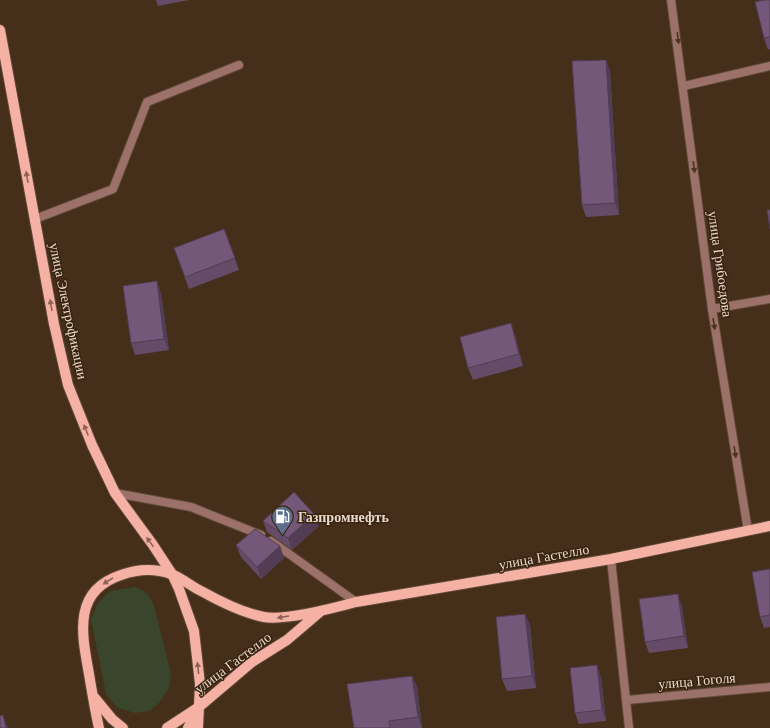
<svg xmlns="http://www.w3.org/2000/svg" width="770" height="728" viewBox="0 0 770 728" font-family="Georgia,serif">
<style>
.green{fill:#39462b}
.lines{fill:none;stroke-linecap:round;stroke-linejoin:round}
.lane-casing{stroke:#5f4937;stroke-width:10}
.street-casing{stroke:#5f4937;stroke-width:10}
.primary-casing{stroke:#5f4937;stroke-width:12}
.lane{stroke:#9b7169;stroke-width:8}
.street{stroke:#9b7169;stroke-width:8}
.primary{stroke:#f6b1a5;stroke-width:10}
.wall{fill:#654b68}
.shaded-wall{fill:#523d55}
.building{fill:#755779;stroke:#523d55}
.oneway{fill:#4d3322}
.oneway2{fill:#8f6353}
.labels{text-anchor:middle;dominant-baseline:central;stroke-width:3;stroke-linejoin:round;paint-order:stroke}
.street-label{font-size:14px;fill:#e8d9cd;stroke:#3a2410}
.poi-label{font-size:14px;font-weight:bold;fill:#e8d9cd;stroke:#3a2410;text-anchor:start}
</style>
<rect width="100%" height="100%" fill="#452e1a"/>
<path class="green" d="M135,587L147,593L154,605L171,674L169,688L160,702L150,711L135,713L118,708L106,694L91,619L98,603L110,591Z"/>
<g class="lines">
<defs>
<path id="lane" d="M684,86L770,66
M35,219L113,189L147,102L239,65
M712,309L770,299
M115,493L191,507L261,535
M271,541L356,602"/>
<path id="street" d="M671,0L712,309L748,531
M611,559L629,728
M627,700L770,687"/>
<path id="primary" d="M0,30L54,324L68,385L92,445L115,493L153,545L172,574L179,589L194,631L200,684L198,728
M94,697L112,719L123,728
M99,728C95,710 92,692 89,674C82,635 72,591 121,575C138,569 154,568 171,574C182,578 192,587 203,592C221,602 243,613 264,617C286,621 334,608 356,602L611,559L770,526
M167,728L199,707L252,662L287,640L321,611
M188,728L197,710"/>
</defs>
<use href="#lane" class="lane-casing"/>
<use href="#street" class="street-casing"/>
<use href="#primary" class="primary-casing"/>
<use href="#lane" class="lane"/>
<use href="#street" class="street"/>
<use href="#primary" class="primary"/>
</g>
<path class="wall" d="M156,0H189L158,6Z
M770,0V49L768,50L764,38Z
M606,60L610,71L619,215L586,217L582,205Z
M224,229L239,270L189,289L174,248Z
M161,293L169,350L135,355L131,343Z
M515,335L523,366L473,380L468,368Z
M263,521L319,526L292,550L267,532Z
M236,545L280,546L284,558L261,579L241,557Z
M770,569V627L764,628L760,617Z
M682,606L688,648L649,653L645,642Z
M525,614L530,625L536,688L507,691L502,679Z
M412,676L417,687L422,728H354Z
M601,677L606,721L579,724L575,713Z"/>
<path class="shaded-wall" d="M606,60L610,71L619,215L615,203Z
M157,281L161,293L169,350L164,339Z
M511,323L515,335L523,366L519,354Z
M314,514L319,526L292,550L288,538Z
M280,546L284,558L261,579L257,567Z
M678,594L682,606L688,648L684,636Z
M525,614L530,625L536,688L532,676Z
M597,665L601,677L606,721L602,710Z
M412,676L417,687L422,728L418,717Z
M3,715L8,728H6Z"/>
<path class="building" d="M764,0H770V37L764,38L755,2Z
M606,60L615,203L582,205L572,61Z
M767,210H770V229Z
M224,229L235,258L185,277L174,248Z
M157,281L164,339L131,343L123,286Z
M511,323L519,354L468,368L460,337Z
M294,492L314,514L288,538L263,521Z
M255,529L280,546L257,567L236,545Z
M770,569V615L760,617L752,572Z
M678,594L684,636L645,642L639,599Z
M525,614L532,676L502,679L496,617Z
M597,665L602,710L575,713L570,668Z
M412,676L418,717L389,721L390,728H354L347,684Z
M3,715L6,728H0V716Z"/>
<defs><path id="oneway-solid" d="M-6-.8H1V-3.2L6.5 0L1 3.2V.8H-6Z"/></defs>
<g class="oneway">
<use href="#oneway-solid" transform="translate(678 38) rotate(83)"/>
<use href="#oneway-solid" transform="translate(694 167) rotate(83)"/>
<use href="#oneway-solid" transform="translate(714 324) rotate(81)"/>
<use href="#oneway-solid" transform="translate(735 452) rotate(81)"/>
</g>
<g class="oneway2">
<use href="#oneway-solid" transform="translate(27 177) rotate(-100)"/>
<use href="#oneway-solid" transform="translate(51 305) rotate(-100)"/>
<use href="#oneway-solid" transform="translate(86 430) rotate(-112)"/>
<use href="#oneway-solid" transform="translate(150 542) rotate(-126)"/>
<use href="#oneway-solid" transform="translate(108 581) rotate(148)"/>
<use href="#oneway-solid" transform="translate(283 617) rotate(171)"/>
<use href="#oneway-solid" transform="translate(198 668) rotate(-96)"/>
</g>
<defs>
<symbol id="fuel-pin" viewBox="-11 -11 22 30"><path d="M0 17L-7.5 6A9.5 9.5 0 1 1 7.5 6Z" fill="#5c6f8a" stroke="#3a2410"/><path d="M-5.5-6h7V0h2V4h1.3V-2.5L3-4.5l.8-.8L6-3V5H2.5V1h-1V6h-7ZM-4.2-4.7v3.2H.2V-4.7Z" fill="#fff"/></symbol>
</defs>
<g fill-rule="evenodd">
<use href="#fuel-pin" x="270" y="504" width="25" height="34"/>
</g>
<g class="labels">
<g class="street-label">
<text transform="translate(720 264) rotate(82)">улица Грибоедова</text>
<text transform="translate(68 311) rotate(78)">улица Электрофикации</text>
<text transform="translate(544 557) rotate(-10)">улица Гастелло</text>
<text transform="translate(233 663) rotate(-37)">улица Гастелло</text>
<text transform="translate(697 681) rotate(-5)">улица Гоголя</text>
</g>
<g class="poi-label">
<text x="298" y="517">Газпромнефть</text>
</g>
</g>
</svg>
